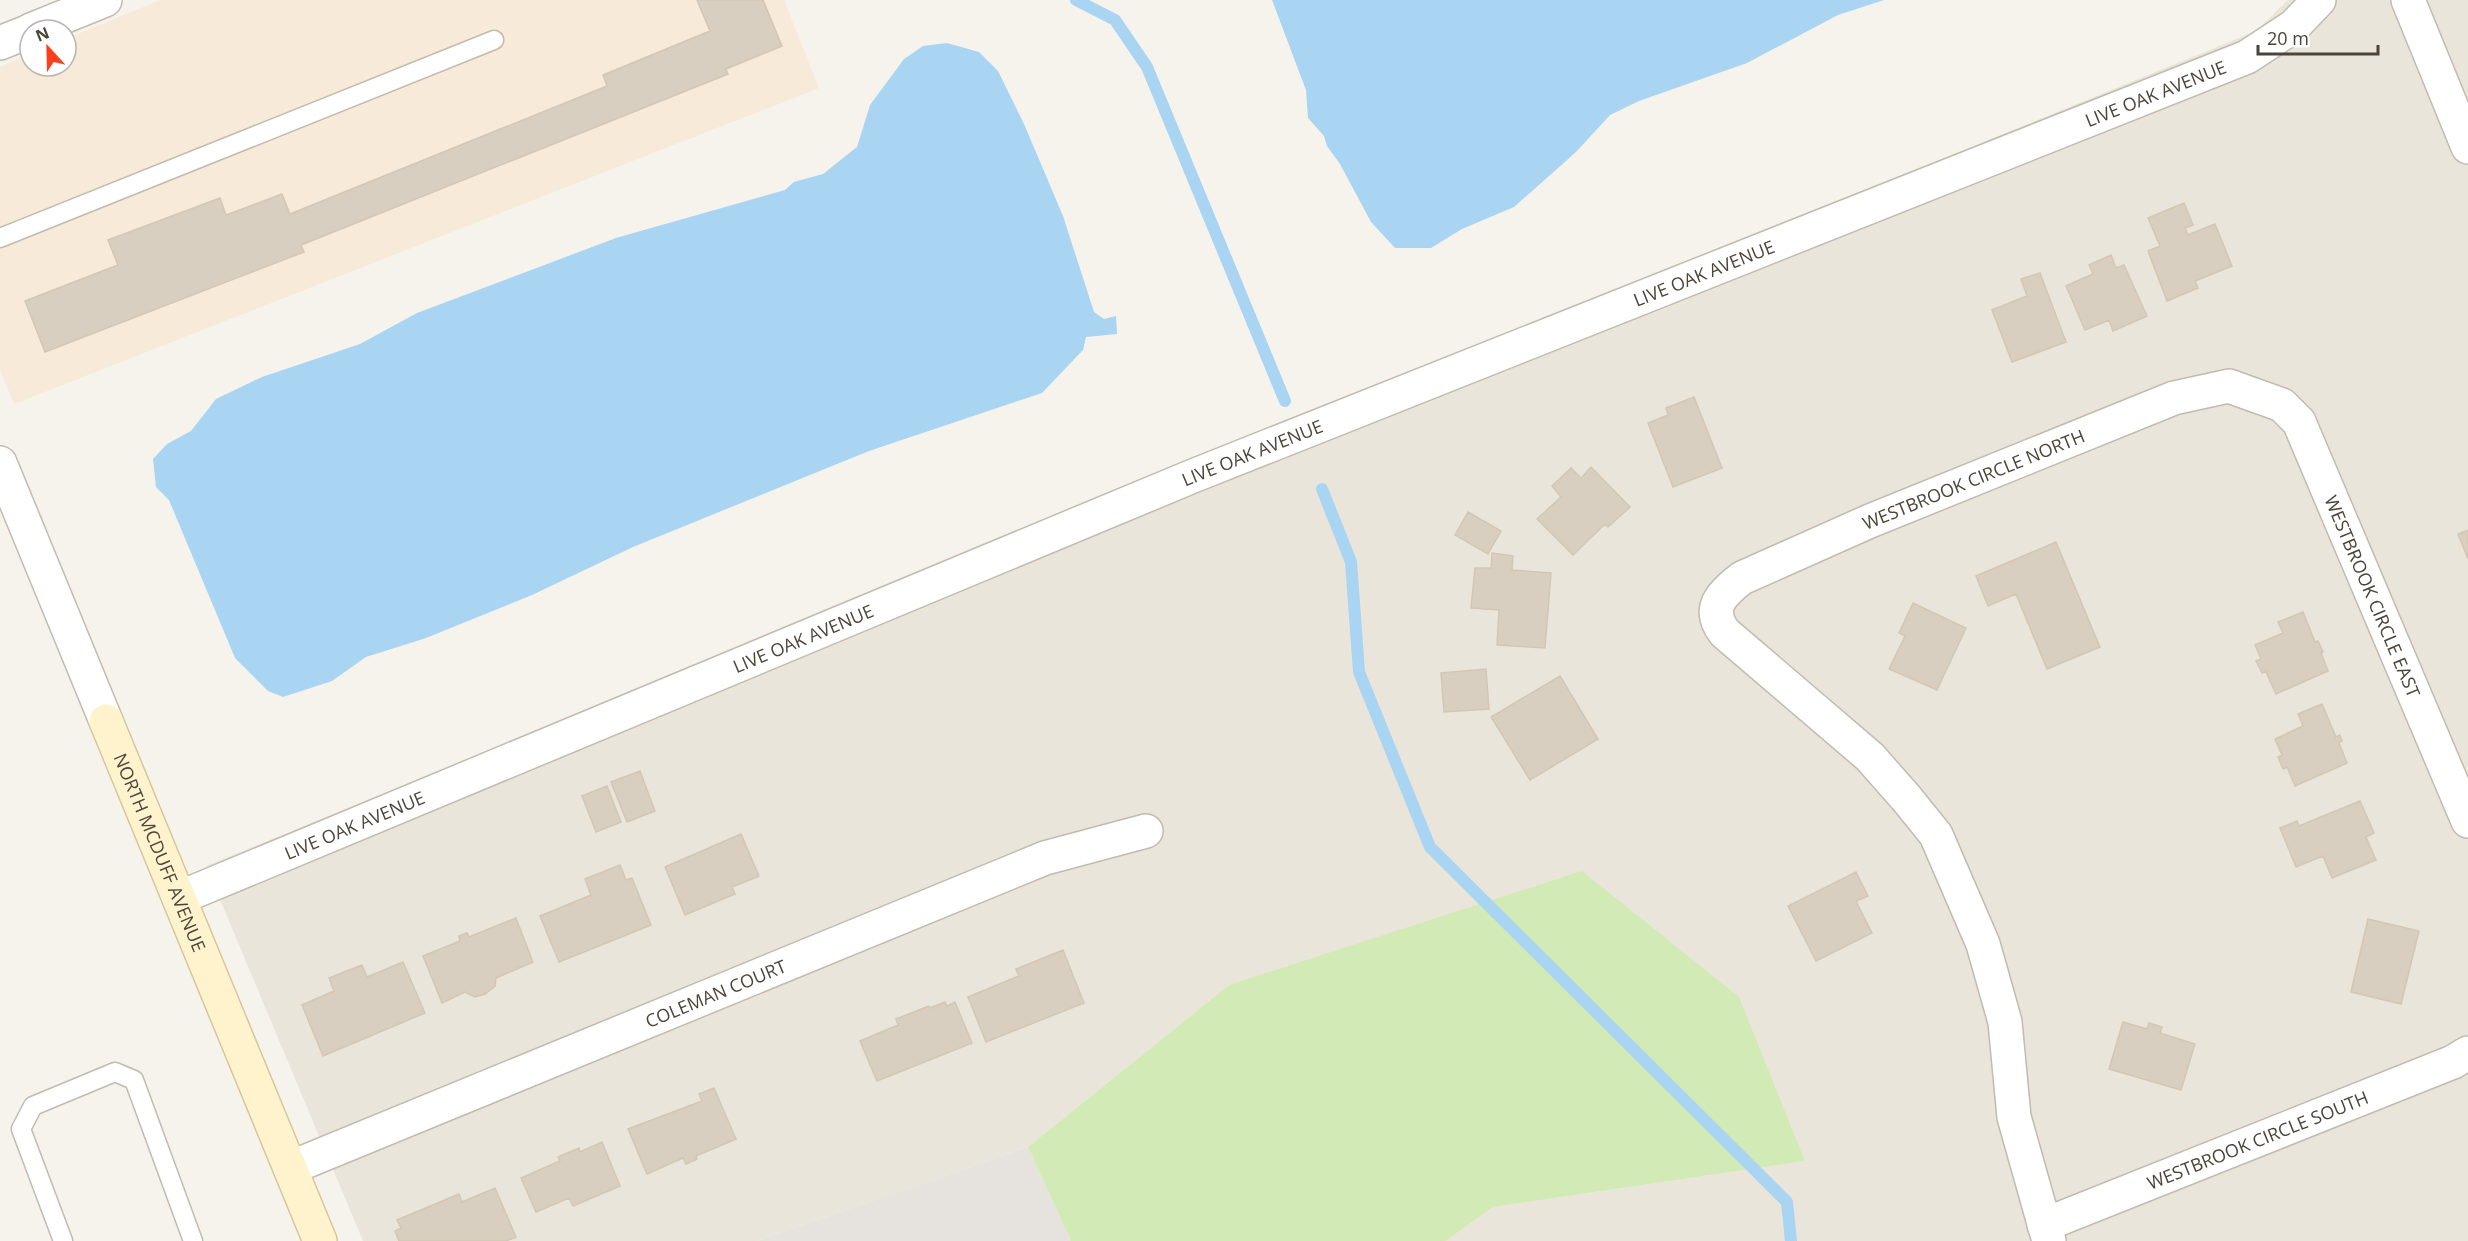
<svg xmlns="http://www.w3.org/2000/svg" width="2468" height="1241" viewBox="0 0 2468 1241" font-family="'Open Sans',sans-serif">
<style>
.residential{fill:#eae5da}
.commercial{fill:#f7ead8}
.industrial{fill:#e6e2dd}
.green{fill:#d2eab5}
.water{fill:#a9d4f2}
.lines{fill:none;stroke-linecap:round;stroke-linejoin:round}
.stream{stroke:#a9d4f2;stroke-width:12}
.building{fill:#d8cfc1;stroke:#d3c7b4;stroke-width:1.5}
.service-casing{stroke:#c2bbae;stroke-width:21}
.minor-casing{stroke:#c2bbae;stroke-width:36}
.tertiary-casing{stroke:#c2bbae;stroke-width:36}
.secondary-casing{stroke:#d6c79b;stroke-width:36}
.service{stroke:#fff;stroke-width:18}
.minor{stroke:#fff;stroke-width:33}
.tertiary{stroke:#fff;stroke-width:33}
.secondary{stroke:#fff3cd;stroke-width:33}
.labels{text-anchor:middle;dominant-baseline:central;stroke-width:6;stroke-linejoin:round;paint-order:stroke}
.street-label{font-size:18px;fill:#4b4439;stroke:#fff}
</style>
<rect width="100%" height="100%" fill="#f6f3ec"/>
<path class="residential" d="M2288,0H2468V1241H1446L1493,1207L1805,1161L1229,985L1028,1147L757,1241H363L206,866L2256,31Z"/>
<path class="commercial" d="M160,0H784L819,88L14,404L0,370V67L30,54V66H66V39Z"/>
<path class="industrial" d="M1028,1147L1071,1241H757Z"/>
<path class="green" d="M1582,871L1739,997L1805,1161L1493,1207L1446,1241H1071L1028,1147L1229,985Z"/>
<path class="water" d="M1272,0H1884L1838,15L1747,63L1639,101L1610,115L1576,152L1514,207L1462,229L1431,248H1395L1371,222L1340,164L1327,146L1324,136L1308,118L1306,90Z
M947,43L979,52L998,71L1024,124L1063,216L1094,312L1104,319L1116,316L1117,334L1086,337L1083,350L1042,393L869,451L633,547L532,595L426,638L366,657L332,681L283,697L268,691L235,658L169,500L156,487L153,459L167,444L191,431L216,399L262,377L360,344L417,313L616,238L785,190L794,182L823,174L857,147L870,105L904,59L923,46Z"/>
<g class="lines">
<path class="stream" d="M1076,0L1115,20L1147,67L1285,401
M1322,489L1351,562L1359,672L1430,847L1787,1202L1791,1241"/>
</g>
<path class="building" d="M697,0H763L782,46L726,69L728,74L301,245L304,252L45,352L25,301L118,265L108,240L220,198L226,215L282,194L290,214L607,86L603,75L710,31Z
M2184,203L2193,225L2185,228L2188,235L2215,224L2232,266L2195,281L2198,288L2167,301L2148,251L2160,246L2148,218Z
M2111,255L2116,268L2124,265L2147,316L2113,331L2109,320L2085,330L2066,286L2093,274L2089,265Z
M2040,273L2066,342L2012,362L1992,310L2027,296L2021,279Z
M1694,397L1722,468L1673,487L1648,423L1668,415L1666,408Z
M1591,467L1630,507L1608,527L1605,524L1573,555L1537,519L1561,497L1552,486L1571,468L1581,478Z
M1468,512L1501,531L1488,554L1455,535Z
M2468,530V559L2458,534Z
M2056,542L2100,647L2047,669L2016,594L1988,606L1976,576Z
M1492,553L1513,556L1512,570L1551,573L1545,648L1497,645L1499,610L1471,608L1475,568H1491Z
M1913,603L1966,628L1937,690L1889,669L1905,636L1899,633Z
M2303,612L2315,642L2318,641L2323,652L2321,653L2328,671L2276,694L2266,672L2262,673L2256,661L2261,659L2255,645L2283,633L2278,622Z
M1486,669L1489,709L1444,712L1441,673Z
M1560,676L1598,739L1530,780L1491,717Z
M2322,704L2336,737L2340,735L2342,741L2339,743L2347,763L2295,786L2287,767L2283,769L2278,757L2282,755L2275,739L2303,726L2298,714Z
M640,771L655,811L627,822L611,782Z
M607,786L621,822L596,832L582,796Z
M2360,801L2374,833L2366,837L2376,860L2332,878L2323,856L2296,867L2280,828L2297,821L2299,826Z
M741,834L759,876L732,887L735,894L685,915L665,867Z
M620,865L626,880L632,878L651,925L559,962L540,916L591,895L585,879Z
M1856,872L1868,896L1856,901L1872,933L1816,961L1788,906Z
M516,918L533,962L496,978L495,986L485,994L475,997L465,992L442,1003L423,956L460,941L459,936L467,933L469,937Z
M2368,919L2419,931L2401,1004L2351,992Z
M1063,950L1084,1003L986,1042L968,997L1019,976L1016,969Z
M403,962L425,1013L323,1056L302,1005L334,991L329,978L362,965L367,977Z
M945,1002L947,1006L955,1002L972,1043L877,1081L860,1041L898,1025L896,1019L929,1006L930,1008Z
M2123,1022L2147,1029L2149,1023L2162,1027L2160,1033L2195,1044L2181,1090L2109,1069Z
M714,1088L736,1139L696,1156L697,1159L686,1164L683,1158L647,1174L628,1129L702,1101L699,1094Z
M602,1142L620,1186L573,1206L569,1198L536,1212L521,1178L560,1161L558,1157L579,1148L580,1152Z
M495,1188L516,1237L506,1241H399L395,1231L401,1228L397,1220L459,1194L462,1202Z"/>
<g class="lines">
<defs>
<path id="service" d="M0,238L494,40
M63,1241L21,1129L33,1106L115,1072L134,1080L193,1241"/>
<g id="minor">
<path d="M2408,0L2468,147"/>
<path d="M31,30L105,0"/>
<path d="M0,43L30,31"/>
<path id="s1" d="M179,898L1193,476L2247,57L2294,26L2319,0"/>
<path id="s2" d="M290,1168L1045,858L1146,831"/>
<path id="s3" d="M2044,1225L2453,1062L2468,1053"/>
<path id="s4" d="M2049,1241L2014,1117L2005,1022L1983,944L1936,835L1907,799L1870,757L1725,633C1706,609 1721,594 1742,578L1870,521L2174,398L2229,386L2282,405L2299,422L2468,821"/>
</g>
<path id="tertiary" d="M0,463L106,721"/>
<g id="secondary">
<path id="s5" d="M106,721L320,1241"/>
</g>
</defs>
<use href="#service" class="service-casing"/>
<use href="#minor" class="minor-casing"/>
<use href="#tertiary" class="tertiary-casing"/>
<use href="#secondary" class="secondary-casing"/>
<use href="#service" class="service"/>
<use href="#minor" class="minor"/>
<use href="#tertiary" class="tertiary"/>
<use href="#secondary" class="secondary"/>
</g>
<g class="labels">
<g class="street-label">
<text stroke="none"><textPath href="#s1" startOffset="2134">LIVE OAK AVENUE</textPath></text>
<text stroke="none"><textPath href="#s1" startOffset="1648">LIVE OAK AVENUE</textPath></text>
<text stroke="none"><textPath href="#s1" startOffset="1162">LIVE OAK AVENUE</textPath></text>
<text stroke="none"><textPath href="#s4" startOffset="1036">WESTBROOK CIRCLE NORTH</textPath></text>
<text stroke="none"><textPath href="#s4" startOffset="1578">WESTBROOK CIRCLE EAST</textPath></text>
<text stroke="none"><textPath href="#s1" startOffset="676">LIVE OAK AVENUE</textPath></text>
<text stroke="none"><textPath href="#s1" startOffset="190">LIVE OAK AVENUE</textPath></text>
<text stroke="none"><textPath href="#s5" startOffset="142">NORTH MCDUFF AVENUE</textPath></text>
<text stroke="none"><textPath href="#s2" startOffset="460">COLEMAN COURT</textPath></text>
<text stroke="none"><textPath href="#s3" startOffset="230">WESTBROOK CIRCLE SOUTH</textPath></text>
</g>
</g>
<g transform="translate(48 48) rotate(338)"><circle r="28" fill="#ffffff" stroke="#b7b4b0" stroke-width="1.5"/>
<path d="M0-4.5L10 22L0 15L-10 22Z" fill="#fc3f1d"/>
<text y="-9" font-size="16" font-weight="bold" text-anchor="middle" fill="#4b4439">N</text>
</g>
<path d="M2258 45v9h120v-9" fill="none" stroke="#4b4439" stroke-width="3"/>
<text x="2267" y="45" font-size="18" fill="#4b4439" stroke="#ffffff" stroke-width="4.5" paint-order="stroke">20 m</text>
</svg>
